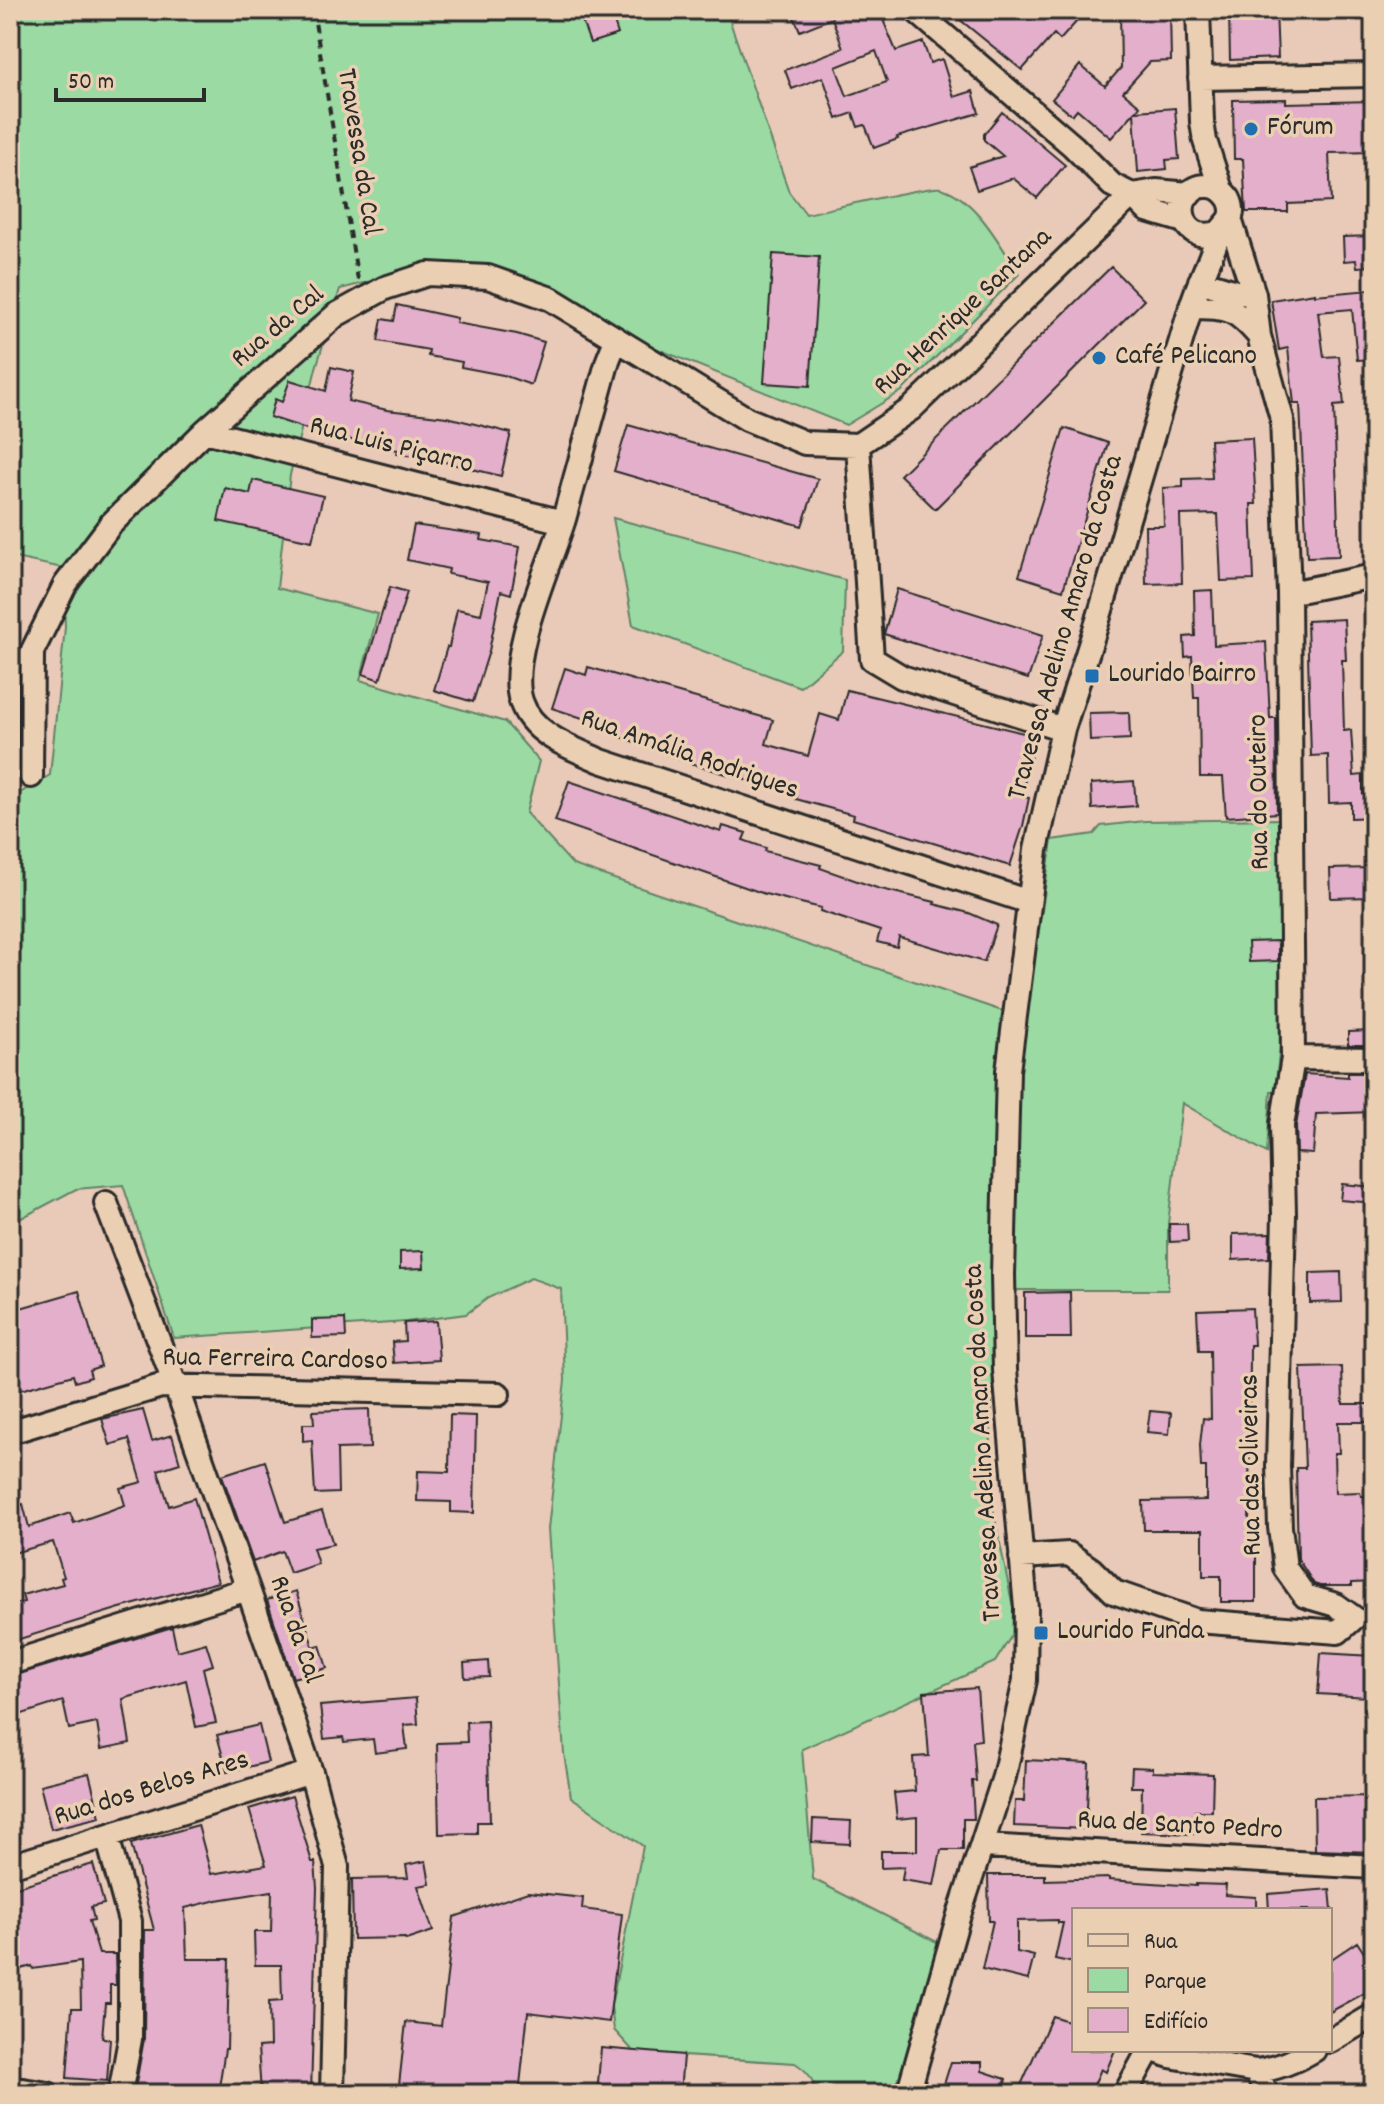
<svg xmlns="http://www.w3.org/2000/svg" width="1384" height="2104" viewBox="0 0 1384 2104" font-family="Dekko,sans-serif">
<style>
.green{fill:#9bdaa3;stroke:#638267;stroke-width:2}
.building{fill:#e3afcb;stroke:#2b2b2b;stroke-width:2;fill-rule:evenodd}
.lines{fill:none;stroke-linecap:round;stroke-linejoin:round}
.minor-casing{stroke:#2b2b2b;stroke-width:28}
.path{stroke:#2b2b2b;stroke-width:4;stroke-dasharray:8 6;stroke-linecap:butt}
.minor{stroke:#ebcfb2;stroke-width:22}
.poi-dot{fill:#1f6fb2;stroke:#ebcfb2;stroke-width:3}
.labels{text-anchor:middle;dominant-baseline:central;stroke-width:7;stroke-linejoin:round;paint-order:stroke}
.poi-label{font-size:28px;fill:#2b2b2b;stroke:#ebcfb2;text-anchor:start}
.street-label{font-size:28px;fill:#2b2b2b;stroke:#ebcfb2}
</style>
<rect width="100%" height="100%" fill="#e9c9b7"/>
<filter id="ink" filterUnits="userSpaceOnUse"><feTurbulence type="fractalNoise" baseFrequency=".0125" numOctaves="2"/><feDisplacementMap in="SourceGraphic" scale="16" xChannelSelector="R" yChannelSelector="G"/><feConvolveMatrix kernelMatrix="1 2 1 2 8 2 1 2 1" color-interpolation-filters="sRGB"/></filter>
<g filter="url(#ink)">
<path class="green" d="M10,10H726L789,192L806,214C827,210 929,185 941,188C976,198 1001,246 1019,274L902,391L846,425L623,335L536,293L388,277L340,289L316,368L290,475L277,588L378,614L360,680L505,722L539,761L526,813L573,865L999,1010L1023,1013L1042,910L1052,840L1094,834L1101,826L1145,821L1286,819L1283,1017L1275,1091H1271L1267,1153L1182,1103L1168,1224V1290H1018L995,1315L989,1489L1017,1627L995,1662L802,1749L813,1879L939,1943L899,2094H813C817,2080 806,2070 795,2063L635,2053L614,2030L611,2006L643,1846L571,1797L564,1754L548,1529L565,1380L561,1289L531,1278L488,1298L466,1314L406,1322L174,1338L123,1185L76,1189L10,1224V799L50,775L65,627L63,568L10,557Z
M613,518L845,580L843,651L800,687L633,625Z"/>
<path class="building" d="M578,10H610L618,34L590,43Z
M791,10H852L855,18L879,10L896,51L923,42L930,63L942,59L954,97L973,91L979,113L897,137L898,139L874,148L865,125L858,127L853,113L837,119L823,77L792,89L785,70L843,48L832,18L800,31ZM876,51L887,82L847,96L836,67Z
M948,10H1066L1078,20L1060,40L1054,34L1022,70Z
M1120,10H1170L1171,61L1150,62L1123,92L1140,106L1136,111L1175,108L1179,159L1166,160L1167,169L1138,172L1134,113L1111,138L1077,109L1072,115L1052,99L1080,65L1105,86L1121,68Z
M1229,10H1276L1278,58L1230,60Z
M1286,99V103L1374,101V152L1329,153L1331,202L1288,204V212H1246L1243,159H1234L1233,100Z
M1002,112L1065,165L1037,198L1013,178L977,190L969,167L1003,156L984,140V134Z
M1374,236V266L1357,267L1356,260L1344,261L1343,237Z
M773,254L819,257L810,386L764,383Z
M1111,267L1144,300L935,509L900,475Z
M1370,290L1374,359L1357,360L1352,309L1318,312L1324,357L1339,356L1344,405L1334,406L1339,556L1307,557L1300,404H1294L1288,348L1279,350L1271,300L1315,293V295Z
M397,305L457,318L456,323L517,334L544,342L531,385L503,375L461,367L462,362L428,356L429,350L378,341L382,319L394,321Z
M331,367L354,372L348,401L387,410L447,417L511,433L501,476L424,457L397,454L398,450L319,433L270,417L275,399L282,402L290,380L326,391Z
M628,425L818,479L802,526L614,471Z
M1064,428L1108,443L1063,590L1019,576Z
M1252,438L1256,504H1251L1254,580L1221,581L1218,514L1180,515L1182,583L1146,584L1145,526H1164L1163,488L1183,487V479L1212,478L1210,440Z
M253,480L323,496L312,541L218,521L225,488L250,494Z
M414,525L482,535L481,540L520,547L511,594L501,591L489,651L473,702L434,690L447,647H449L457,609L481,614L488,582L448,574L449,569L407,560Z
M390,587L407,592L380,680L363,674Z
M897,589L1043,635L1028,679L884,634Z
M1212,590L1214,645L1266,642L1270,718H1276L1277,813L1226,817L1223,777H1200L1199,698H1194L1192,656L1185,657L1184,637L1195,636L1194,591Z
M1344,619L1346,660H1342L1344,731L1351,730L1354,776L1363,775V794H1374V817L1351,818V802L1329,803L1328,755L1311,756L1307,621Z
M588,667L773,720L766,744L808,756L820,714L839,720L847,690L1036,736L1021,796L1029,798L1023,826L1010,866L853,819L854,815L796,799L797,796L684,761L590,725L592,721L552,708L565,668L586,675Z
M1129,712L1130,739L1090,741L1089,713Z
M569,781L721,832L723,826L746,833L743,840L766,848L765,851L821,865L820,868L877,888L935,902L934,904L969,913L997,925L984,962L899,937L897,947L877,942L880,931L820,911L821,908L765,894L555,821Z
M1134,781L1136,806L1092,809L1091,784Z
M1371,868L1372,897L1331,898L1330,869Z
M1278,941V961L1249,962L1248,942Z
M1374,1031V1045H1348V1032Z
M1348,1073H1374V1112L1316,1114L1313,1154L1297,1153L1296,1126L1305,1074L1348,1077Z
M1342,1184L1374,1187V1203L1340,1200Z
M1169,1224H1187L1188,1241L1170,1242Z
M1270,1233L1269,1258L1233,1260V1234Z
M423,1251L424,1268L400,1269V1252Z
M1341,1272L1342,1302L1310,1303V1273Z
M79,1291L101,1366L89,1370L91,1377L75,1382L73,1375L10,1393V1311Z
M1070,1292L1071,1338H1025V1293Z
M1252,1308L1254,1345H1250L1249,1540H1256V1602H1221V1576H1203V1530H1144L1143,1501L1206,1500V1467H1201L1200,1445L1203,1418L1211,1419L1210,1351H1199L1197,1310Z
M345,1319L346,1337L312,1338V1320Z
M436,1321L439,1360L394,1363L392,1342L405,1341L404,1323Z
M1342,1367L1343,1404H1370V1422H1338L1339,1453H1334L1335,1493L1360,1492L1361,1496H1374V1582L1352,1583V1586H1320L1314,1584L1298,1559L1296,1468H1305L1301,1368Z
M369,1409L370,1448L337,1449L338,1493L315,1494L312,1440L303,1441V1424H314L313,1411Z
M143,1410L152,1441L172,1435L180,1463L158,1470L169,1506L194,1498L218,1582L120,1608L10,1642V1605L24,1602L22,1595L63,1584L61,1578L64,1577L53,1542L10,1554V1508L23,1504L29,1527L70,1513L74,1523L125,1505L120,1488L142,1482L129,1439L110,1445L102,1419Z
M1150,1411L1171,1413L1169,1434L1147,1432Z
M450,1415L476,1416L474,1513L451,1512V1502L417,1501L418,1471L449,1472Z
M265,1461L285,1522L322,1511L333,1544L313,1548L318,1564L290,1573L282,1551L253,1562L222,1475Z
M296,1591L313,1647L320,1645L327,1668L293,1678L267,1600Z
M172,1627L177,1651L206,1643L213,1665L203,1668L216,1723L196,1727L186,1680L123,1699L130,1743L101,1749L97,1723L69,1729L63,1701L10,1718V1677Z
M1321,1653L1372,1656L1369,1697L1318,1694Z
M488,1661L489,1677L465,1678L464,1663Z
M977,1688L981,1740L973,1741L976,1781H972L974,1819H963V1850H941L934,1885L902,1880L904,1867L881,1868V1851H917V1817L897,1819L894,1793L915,1791L913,1757L929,1756L924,1692Z
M416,1698L418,1724L404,1725L407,1749L375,1753L373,1739L344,1742L343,1737L324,1739L320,1706Z
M487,1721L490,1822H477V1833L439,1834L437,1743L467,1742L466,1722Z
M259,1725L268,1762L227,1772L217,1735Z
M1026,1760L1089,1763L1086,1829L1014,1826L1015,1801H1024Z
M1132,1767L1153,1768V1772L1213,1774L1212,1811H1195L1194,1834L1141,1832L1142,1787H1131Z
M89,1773L100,1817L51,1829L40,1785Z
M292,1796L312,1862H315L317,1888L311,2094H261L258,2047L270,2046L269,2002L282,2001L281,1965H255L254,1932H271L272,1891L217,1900L185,1908L187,1959H229L227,2049H225L218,2094H176L177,2089H135L144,2039L145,1930H154L131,1844L198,1825L211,1874L266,1865L249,1809Z
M1374,1796V1852L1315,1850L1314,1797Z
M813,1819L851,1821L850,1844L812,1842Z
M426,1861L430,1884L418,1886L433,1931L406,1940L405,1938L353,1939L352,1879L408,1878L406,1865Z
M93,1864L104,1904L91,1907L94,1920L89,1921L99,1954H115L116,1985H110V2003H105L102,2038L110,2039L107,2081L67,2078L72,2008H81L80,1962L33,1969L32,1966L10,1972V1942L20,1939L10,1904V1889Z
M988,1875H1045V1880L1109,1878V1880L1196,1886V1884L1226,1885L1225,1895L1256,1897V1910H1074V1963L1055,1959L1063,1923H1058V1920L1017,1921V1952L1034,1956L1028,1980L982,1969L993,1921H989Z
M1330,1889L1332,1910H1269L1268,1894Z
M528,1892L583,1898L582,1909L622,1914L609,2022L528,2012L519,2094H398L406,2022L441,2026L454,1917Z
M1357,1942L1374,1968V1988L1330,2012V1960Z
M1052,2016L1074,2023V2050H1115L1106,2072L1101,2069L1090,2094H1017Z
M601,2048L683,2055L680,2094H597Z
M951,2062H982V2071L1006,2079L1003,2094H941Z"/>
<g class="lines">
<defs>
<path id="minor" d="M915,10L1073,146L1112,185L1132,195L1147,210L1184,221
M1198,10L1202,122L1205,141L1221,190
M1200,78L1374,75
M1132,195L1156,191L1189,194
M1200,281L1239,293L1254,294
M1191,307C1228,307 1235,308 1259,336
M616,340L608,360C593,413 579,466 564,519C550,565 507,656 521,701C532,735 572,748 601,761L1029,902
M205,431L563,522
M1289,593L1374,576
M1063,729L902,677L872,659L858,445L911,409L1132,195
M31,776L32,652L65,585L111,524L205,431L336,315L385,288L428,274L488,277L551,299L747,419L805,443L858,445
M1293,1058L1374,1059
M106,1203L176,1387L248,1589L311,1772L337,1867L332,2094
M10,1432L161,1386L498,1394
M1021,1557L1069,1554L1091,1569L1114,1592L1197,1621L1338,1632L1354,1618L1336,1605L1305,1596L1285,1568L1280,1527L1278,1466L1284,1214L1282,1125L1293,1058L1289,593L1282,419L1259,336L1254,294L1230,219
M10,1663L248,1589
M107,1836L130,1921V2039L120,2094
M983,1846L1374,1867
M10,1866L311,1772
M1330,2041L1374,2015
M1153,2050L1170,2056L1256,2071C1277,2069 1297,2060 1314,2050
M1256,2071L1267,2094
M10,2088L48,2094
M908,2094L958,1918L1004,1777L1025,1680L1026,1608L1005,1370L1003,1275L1008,1071L1036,850L1063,729L1098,620L1191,307C1197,287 1206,269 1213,250C1216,244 1217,237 1220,232C1223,226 1228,224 1231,217C1233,211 1232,205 1229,199C1224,192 1218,186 1209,186C1169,183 1176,249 1220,232
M1125,2094L1149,2050"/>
</defs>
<use href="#minor" class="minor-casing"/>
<path class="path" d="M313,10L358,280"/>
<use href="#minor" class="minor"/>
</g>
</g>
<g class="poi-dot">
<circle cx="1251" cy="129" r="8"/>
<circle cx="1099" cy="358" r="8"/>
<rect x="1084" y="668" width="16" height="16" rx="4"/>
<rect x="1033" y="1625" width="16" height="16" rx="4"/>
</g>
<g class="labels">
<g class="poi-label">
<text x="1267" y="129">Fórum</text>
<text x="1115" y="358">Café Pelicano</text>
<text x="1108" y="676">Lourido Bairro</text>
<text x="1057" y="1633">Lourido Funda</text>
</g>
<g class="street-label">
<text transform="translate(357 152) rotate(81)">Travessa da Cal</text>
<text transform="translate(964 313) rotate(-43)">Rua Henrique Santana</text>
<text transform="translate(279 328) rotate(-40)">Rua da Cal</text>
<text transform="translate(391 447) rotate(14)">Rua Luis Piçarro</text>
<text transform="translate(1067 628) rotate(-74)">Travessa Adelino Amaro da Costa</text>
<text transform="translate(689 756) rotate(19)">Rua Amália Rodrigues</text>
<text transform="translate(1261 792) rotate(-91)">Rua do Outeiro</text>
<text transform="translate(275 1361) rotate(1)">Rua Ferreira Cardoso</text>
<text transform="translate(985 1443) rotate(-93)">Travessa Adelino Amaro da Costa</text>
<text transform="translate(1253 1465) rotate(-91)">Rua das Oliveiras</text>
<text transform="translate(294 1630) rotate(71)">Rua da Cal</text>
<text transform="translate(152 1790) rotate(-17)">Rua dos Belos Ares</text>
<text transform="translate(1180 1827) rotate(3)">Rua de Santo Pedro</text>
</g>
</g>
<rect width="1384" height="2104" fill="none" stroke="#ebcfb2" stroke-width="40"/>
<rect x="20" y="20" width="1344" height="2064" fill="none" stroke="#2b2b2b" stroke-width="3" filter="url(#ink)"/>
<rect x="1072" y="1908" width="260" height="144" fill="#ebcfb2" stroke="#9e8d7c" stroke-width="2"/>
<rect x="1088" y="1934" width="40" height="12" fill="#ebcfb2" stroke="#9e8d7c" stroke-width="2"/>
<text x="1144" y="1948" font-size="24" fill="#2b2b2b">Rua</text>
<rect x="1088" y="1968" width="40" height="24" fill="#9bdaa3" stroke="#9e8d7c" stroke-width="2"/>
<text x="1144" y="1988" font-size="24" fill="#2b2b2b">Parque</text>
<rect x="1088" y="2008" width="40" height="24" fill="#e3afcb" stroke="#9e8d7c" stroke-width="2"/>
<text x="1144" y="2028" font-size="24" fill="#2b2b2b">Edifício</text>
<path d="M56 88v12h148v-12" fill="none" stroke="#2b2b2b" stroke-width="4"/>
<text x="68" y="88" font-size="24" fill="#2b2b2b" stroke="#ebcfb2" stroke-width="6" paint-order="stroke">50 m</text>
</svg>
